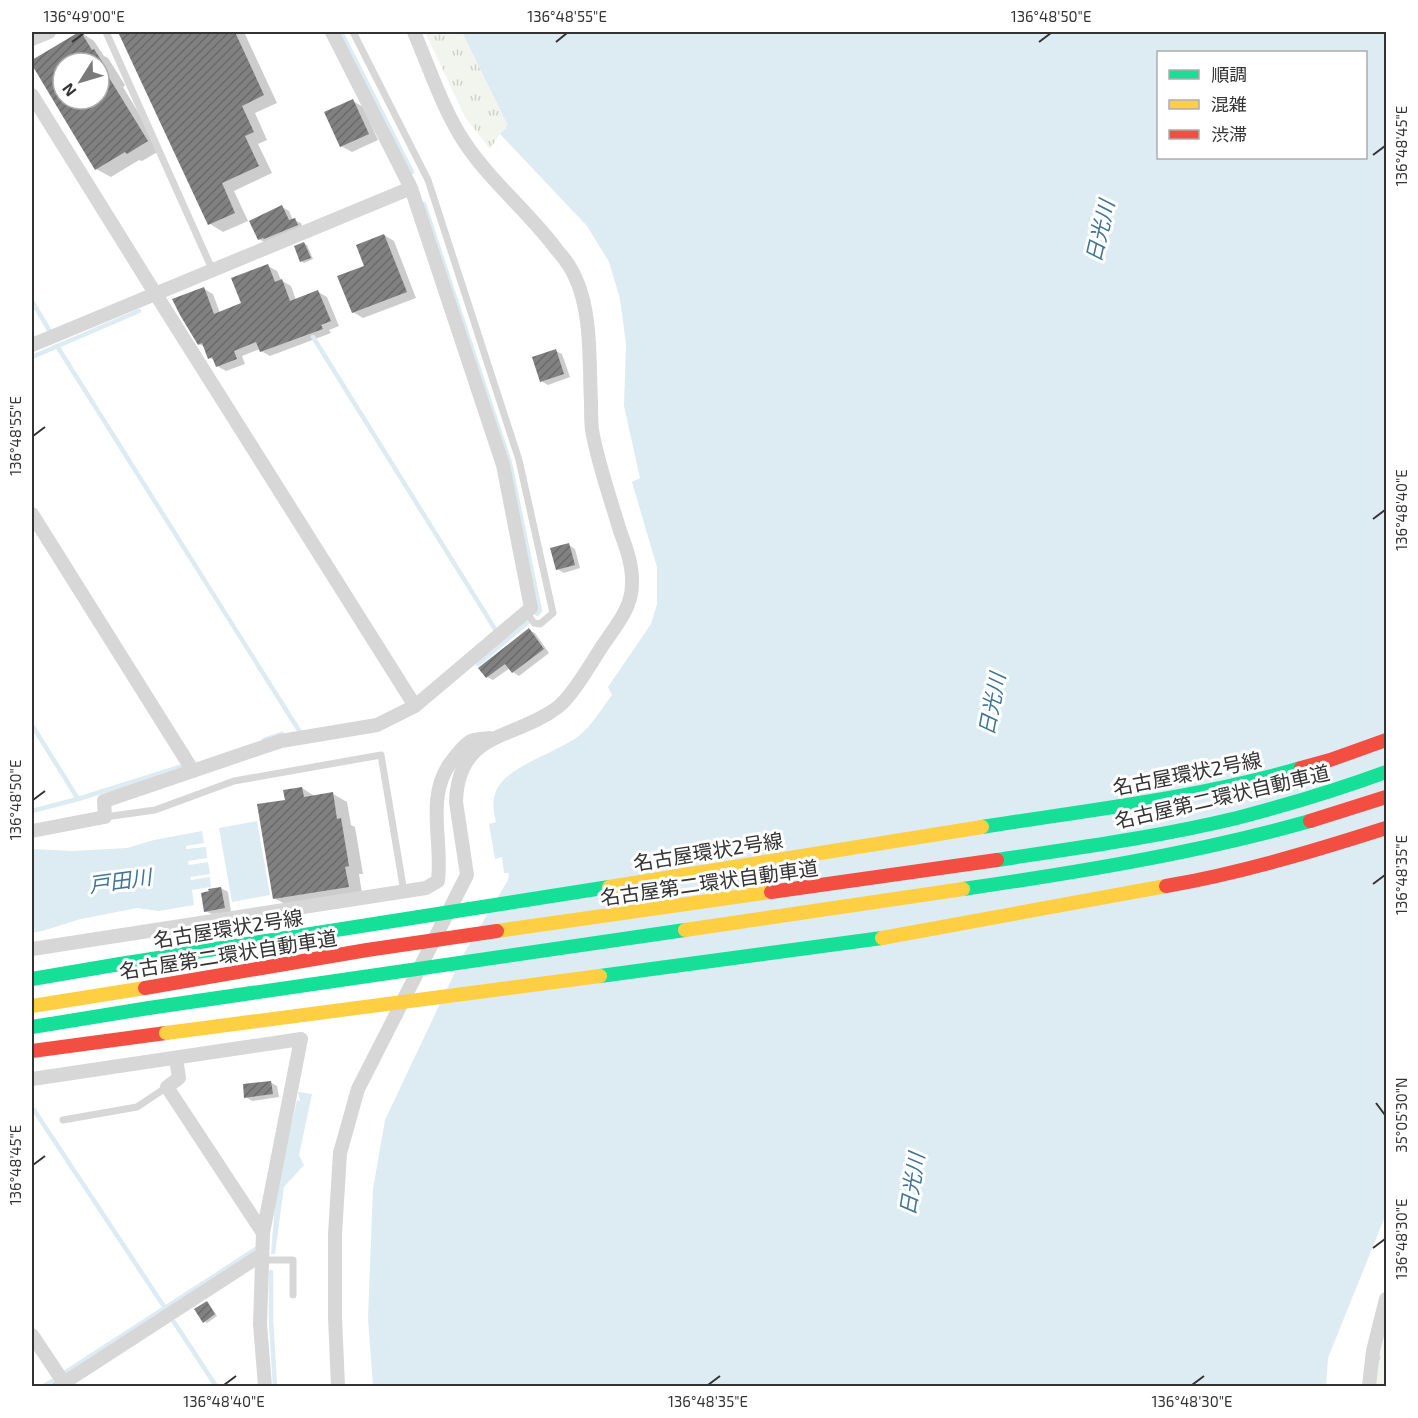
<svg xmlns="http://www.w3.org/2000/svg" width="1418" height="1418" viewBox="0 0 1418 1418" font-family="'Exo 2','Noto Sans JP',sans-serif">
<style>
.grass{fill:url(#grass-tufts)}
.water{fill:#ddebf3;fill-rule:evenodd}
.shadow{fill:#0003;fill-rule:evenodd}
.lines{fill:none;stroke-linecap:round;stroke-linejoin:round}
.stream{stroke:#ddebf3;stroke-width:4.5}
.building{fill:url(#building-hatch);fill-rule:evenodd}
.lane{stroke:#d7d7d7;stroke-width:7}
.street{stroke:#d7d7d7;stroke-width:14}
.fast{stroke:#16e098;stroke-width:14}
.slow{stroke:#ffcf43;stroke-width:14}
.jam{stroke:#f24e42;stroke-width:14}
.fast-bridge{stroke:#16e098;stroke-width:14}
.slow-bridge{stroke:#ffcf43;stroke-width:14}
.jam-bridge{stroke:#f24e42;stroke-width:14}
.ticks{fill:none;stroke:#333;stroke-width:2}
.labels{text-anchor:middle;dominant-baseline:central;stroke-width:6;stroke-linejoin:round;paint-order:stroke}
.street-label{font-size:20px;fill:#333;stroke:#fff}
.water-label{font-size:21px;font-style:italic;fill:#3f7597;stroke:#fff}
.neatline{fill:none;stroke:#333;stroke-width:2}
.ticks-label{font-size:15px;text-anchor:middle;fill:#333}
</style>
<defs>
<pattern id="grass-tufts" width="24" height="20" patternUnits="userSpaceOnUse" patternTransform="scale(1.5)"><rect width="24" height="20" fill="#f1f5ed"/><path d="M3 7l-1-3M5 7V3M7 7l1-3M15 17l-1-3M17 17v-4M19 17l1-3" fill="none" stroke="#cfd2cc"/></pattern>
<pattern id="building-hatch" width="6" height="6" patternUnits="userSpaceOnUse" patternTransform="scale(1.5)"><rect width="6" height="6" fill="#818181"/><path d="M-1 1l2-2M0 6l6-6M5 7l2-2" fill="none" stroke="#6a6a6a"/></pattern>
</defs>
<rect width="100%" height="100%" fill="#fff"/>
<path class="grass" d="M425,32H462L508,126L500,134L490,149L465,117Z
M1386,1325V1386H1375L1380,1352Z"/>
<path class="water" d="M462,32H1386V1214L1328,1358L1326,1386H373L368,1318L373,1189L385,1120L463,955L508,880L509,873H504L502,857L495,859L489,824L496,822C494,813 492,803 495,794C503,766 558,753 580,735C593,724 602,708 612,695L608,687L651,624L657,604V567L632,482L640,478L624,406L626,344L620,299L609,262L587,226L500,134L508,126ZM1158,52H1366V158H1158Z
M257,821L270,895L232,902L219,828Z
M202,831L204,843L186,846V849L206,847L207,858L188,861L189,865L208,862L210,874L190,877L191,880L210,877L211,887L192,890L194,905L159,911L137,908L81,919L42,931L32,933V849L72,851L127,848L154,840Z
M298,1092L312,1094L299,1155L304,1165L284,1187L275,1254H271L276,1192L297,1100L300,1101Z"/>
<path class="shadow" d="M80,32L94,41L104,56L108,58L125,85L123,87L161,150L142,161L139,160L111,177L96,169L32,63ZM63,63H99V99H63Z
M120,32H244L277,103L255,113L267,140L258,144L272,173L234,191L248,221L223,232L210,224Z
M353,101L363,107L378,140L352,152L341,146Z
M282,207L289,211L293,220L301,223L303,229L266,243L259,239Z
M384,235L394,241L416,298L363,318L353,312L366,266Z
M304,244L307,245L313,259L304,263L301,261Z
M268,266L277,271L281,280L291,286L296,300L318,292L327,297L339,326L329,330L331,333L270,356L261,351L260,349L242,356L245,364L226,371L217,366L215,360L209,358L205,347L199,344L204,289L213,294L220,313L243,304Z
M556,351L562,354L570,377L548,385L541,381Z
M569,545L575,549L580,568L564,573L557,569Z
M529,630L535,633L549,653L519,676L513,672L510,668L493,680L487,677Z
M302,788L316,797L333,794L347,802L351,825L355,827L363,874H359L362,894L289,906L274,898L286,801Z
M221,888L228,892L231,912L212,914L205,911Z
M270,1082L277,1086L279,1097L252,1101L246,1097Z
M207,1303L209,1304L217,1316L207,1323L204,1321Z"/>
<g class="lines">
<path class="stream" d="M341,32L412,172
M424,204L510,463L540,611L537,614
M32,301L49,330
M313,337L495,629
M57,346L300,732
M32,357L139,311
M478,664L527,623
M32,725L78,799
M264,740L282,734
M32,811L78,799L180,767
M32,1107L165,1308
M271,1272V1321L275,1386
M174,1322L216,1386
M66,1372L256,1249
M44,1386L52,1381"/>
</g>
<path class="building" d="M79,32H81L92,50L94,49L103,63H100L148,141L127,154L125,152L95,170L32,65V60ZM63,63H99V99H63Z
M118,32H235L264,95L242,106L254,132L245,136L259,166L222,183L235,213L208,225Z
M353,99L369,134L340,147L324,112Z
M282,205L289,220L295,218L298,225L264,239L263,238L258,240L249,221Z
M384,234L407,292L352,313L337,276L364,266L356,245Z
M304,242L311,258L300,262L294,246Z
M268,264L275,282L282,279L290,301L318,290L331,321L321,325L323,329L260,352L256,342L234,351L237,359L216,367L212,357L208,359L202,343L198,345L180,315L172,299L204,287L214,314L241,303L231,278Z
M556,349L564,374L540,382L532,357Z
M569,543L575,565L556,570L550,548Z
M529,628L544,649L512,673L505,664L486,678L478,668Z
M302,787L304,797L333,792L337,819L341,818L349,866L345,867L349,887L273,899L257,804L285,800L283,790Z
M221,887L225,908L204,912L201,893L209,891L208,889Z
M271,1081L273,1094L244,1098L243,1084Z
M207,1301L215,1314L203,1323L194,1309Z"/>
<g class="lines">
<path class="lane" d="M106,32L212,269
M353,32L428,180L519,460L553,613L540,624L534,623L526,612
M105,817L155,810L234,781L381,755L404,892
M63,1120L137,1107L167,1087
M261,1260H293V1295"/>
<path class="street" d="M32,39L49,32
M32,95L155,293L415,706L531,608L503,465L411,188L332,32
M32,345L411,188
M32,514L193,771
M32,831L105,817L104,801L281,741L377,725L415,706
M32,949L426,888L438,881C443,840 425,797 451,762C457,755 463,745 471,741C476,739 484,739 489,738
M176,1058L179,1078L167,1087L263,1233
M32,1079L301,1039L263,1233L260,1324L265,1386
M32,1335L66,1386
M59,1386L261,1255
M338,1386L335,1317V1234L340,1153L358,1089L467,875L456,802C458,730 515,740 558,707C573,695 590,665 601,648C614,628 632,609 632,584C633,566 626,547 620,531C610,497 598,464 592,430C591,421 591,411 591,402C589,364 592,311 575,277C571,267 564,258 557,250C529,212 491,182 465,143C444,112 429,67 414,32
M1369,1386L1373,1351L1386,1299"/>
<path class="fast" d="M32,979L120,964
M32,1027L149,1008"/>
<path class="slow" d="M32,1006L145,988"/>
<path class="jam" d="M32,1051L166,1033"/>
<path class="fast-bridge" d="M982,827C1089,810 1197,798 1301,768
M997,860C1077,848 1158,837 1237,818C1287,805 1337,790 1386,772
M963,889C1080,872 1196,853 1310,821
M120,964L609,887
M600,976L882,938
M149,1008L685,930"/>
<path class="slow-bridge" d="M609,887L982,827
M685,930L963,889
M497,931L771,892
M882,938L1166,886
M166,1033L600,976"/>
<path class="jam-bridge" d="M1301,768L1330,760L1386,740
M1310,821L1386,797
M1166,886C1241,873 1314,851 1386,828
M771,892L997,860
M145,988L367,950L497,931"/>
</g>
<path class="ticks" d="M72,42L84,33M556,42L567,33M1039,42L1051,33M1373,155L1385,146M33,436L45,427M1373,519L1385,510M33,800L45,791M1373,884L1385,875M1376,1103L1385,1115M33,1165L45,1156M1373,1248L1385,1239M224,1385L236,1376M708,1385L720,1376M1192,1385L1204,1376"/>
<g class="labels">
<g class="street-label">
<text transform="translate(1187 773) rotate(-11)">名古屋環状2号線</text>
<text transform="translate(1222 796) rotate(-13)">名古屋第二環状自動車道</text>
<text transform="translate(708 851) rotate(-9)">名古屋環状2号線</text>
<text transform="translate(709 882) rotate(-8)">名古屋第二環状自動車道</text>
<text transform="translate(228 928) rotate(-9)">名古屋環状2号線</text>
<text transform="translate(228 954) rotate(-9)">名古屋第二環状自動車道</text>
</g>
<g class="water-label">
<text transform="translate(1099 231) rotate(-77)">日光川</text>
<text transform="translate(991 704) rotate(-79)">日光川</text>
<text transform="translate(120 880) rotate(-8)">戸田川</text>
<text transform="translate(911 1184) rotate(-81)">日光川</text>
</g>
</g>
<rect width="1418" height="1418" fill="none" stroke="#ffffff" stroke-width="66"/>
<rect x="1157" y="51" width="210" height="108" fill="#ffffff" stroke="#adadad" stroke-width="1.5"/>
<rect x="1169" y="70" width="30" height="9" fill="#16e098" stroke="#adadad" stroke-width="1.5"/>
<text x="1211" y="81" font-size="18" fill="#333333">順調</text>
<rect x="1169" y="100" width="30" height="9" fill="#ffcf43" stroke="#adadad" stroke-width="1.5"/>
<text x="1211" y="111" font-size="18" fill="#333333">混雑</text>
<rect x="1169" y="130" width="30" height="9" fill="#f24e42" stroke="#adadad" stroke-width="1.5"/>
<text x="1211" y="141" font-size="18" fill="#333333">渋滞</text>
<g transform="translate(81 81) rotate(233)"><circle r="28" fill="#ffffff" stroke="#adadad" stroke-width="1.5"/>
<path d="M0-4.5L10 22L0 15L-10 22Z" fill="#7a7a7a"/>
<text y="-9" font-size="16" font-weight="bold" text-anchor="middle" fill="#333333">N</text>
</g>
<rect x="33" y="33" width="1352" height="1352" class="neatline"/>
<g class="ticks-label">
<text x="84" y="22">136°49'00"E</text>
<text x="567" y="22">136°48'55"E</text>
<text x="1051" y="22">136°48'50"E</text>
<text transform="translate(1402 146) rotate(-90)" y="5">136°48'45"E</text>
<text transform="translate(16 436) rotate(-90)" y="5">136°48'55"E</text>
<text transform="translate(1402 510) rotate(-90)" y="5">136°48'40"E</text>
<text transform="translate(16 800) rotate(-90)" y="5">136°48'50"E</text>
<text transform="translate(1402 875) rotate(-90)" y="5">136°48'35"E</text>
<text transform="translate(1402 1115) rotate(-90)" y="5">35°05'30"N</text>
<text transform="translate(16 1165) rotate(-90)" y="5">136°48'45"E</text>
<text transform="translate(1402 1239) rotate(-90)" y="5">136°48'30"E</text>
<text x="224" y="1407">136°48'40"E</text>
<text x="708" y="1407">136°48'35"E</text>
<text x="1192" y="1407">136°48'30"E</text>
</g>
</svg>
